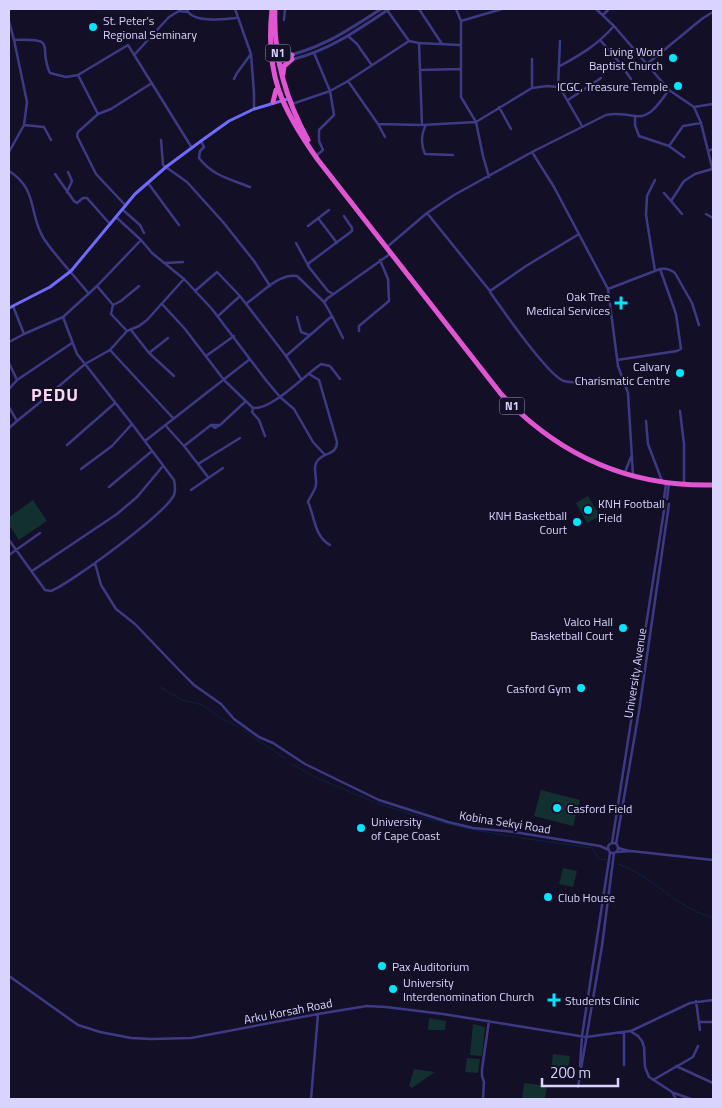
<svg xmlns="http://www.w3.org/2000/svg" width="722" height="1108" viewBox="0 0 722 1108" font-family="'Titillium Web',sans-serif">
<style>
.green{fill:#12302f}
.lines{fill:none;stroke-linecap:round;stroke-linejoin:round}
.stream{stroke:#0c2248;stroke-width:1}
.minor{stroke:#3d3a85;stroke-width:2.5}
.tertiary{stroke:#3d3a85;stroke-width:3}
.secondary{stroke:#6f6bff;stroke-width:3}
.trunk{stroke:#e055d1;stroke-width:5}
.poi-dot{fill:#00e5ff;stroke:#130f26;stroke-width:2}
.labels{text-anchor:middle;dominant-baseline:central;stroke-width:4;stroke-linejoin:round;paint-order:stroke}
.shield{fill:#130f26;stroke:#9e99be;stroke-width:1}
.shield-label{font-size:11px;font-weight:bold;fill:#d9d4ff}
.poi-label{font-size:12px;fill:#d9d4ff;stroke:#130f26;text-anchor:start}
.street-label{font-size:12px;fill:#d9d4ff;stroke:#130f26}
.district-label{font-size:18px;font-weight:bold;letter-spacing:1px;fill:#ffd6f0;stroke:#130f26}
</style>
<rect width="100%" height="100%" fill="#130f26"/>
<path class="green" d="M588,496L600,516L587,523L576,503Z
M33,500L47,521L19,540L9,525V517Z
M541,790L580,800L573,826L534,816Z
M563,868L577,871L573,887L559,884Z
M429,1018L446,1021L445,1030H428Z
M473,1024L485,1027L482,1056L470,1055Z
M553,1054L570,1056L568,1072L551,1070Z
M467,1058L480,1059L478,1073L465,1072Z
M414,1069L435,1072L412,1088L409,1086Z
M524,1083L547,1086L545,1099H522Z"/>
<g class="lines">
<path class="stream" d="M160,687L182,700L203,705L219,717L238,727
M243,730L286,759
M292,764L315,777L374,802
M377,803C423,819 468,830 516,837
M521,838L592,848L599,859L606,860
M618,864C655,877 674,907 713,918"/>
<path class="minor" d="M235,9L251,54L254,93V109
M419,9L442,44
M456,9L461,21V97L476,122L483,156L489,177
M596,9L614,26L669,90L694,107L701,123L713,171
M387,10L409,41L419,43L422,125
M188,12C197,23 223,19 236,18
M603,15L609,9
M284,20L285,9
M9,21L14,40
M461,21L502,9
M348,36L357,44L371,64
M601,41L619,62L631,79
M419,43L460,45
M314,53L330,91L348,81L378,124L422,125L476,122L532,88L547,86L558,87L563,93L582,126
M135,54L169,17L179,11L188,12L187,9
M532,59V88
M647,64L703,18L713,12
M560,66C582,54 597,45 614,26
M420,70L460,69
M78,75L98,114L111,109L152,83
M234,79L237,73L251,54
M348,81L409,41
M558,87L560,41
M568,100L601,78
M292,104L330,91L334,115L319,130V141L323,150L317,155
M499,107L511,129
M694,107L713,104
M98,114L78,132L77,136L96,174L126,206
M635,117V125L639,136L669,146
M378,124L385,137
M24,125L44,127L51,140
M426,125C421,134 421,145 425,154L453,155
M161,140L163,165L187,182L223,222L254,261L270,286
M201,141L204,147L200,151L199,158C213,176 230,179 250,187
M708,151L713,149
M9,152L24,125L27,102L14,40C60,38 37,46 50,73L66,77L78,75L128,45L192,148
M532,152L554,187L608,289L618,366L628,393L633,475
M684,157L669,146L683,126L701,123
M9,171C39,190 28,214 44,239C57,258 74,275 89,294
M55,174L74,201L77,203L83,198H87L110,224
M148,183L179,225
M67,192L72,181L68,172
M664,193L671,201L684,181L695,174L712,169
M671,201L682,214
M123,210L140,225L144,233
M427,213L490,291L526,266L579,234
M706,214L713,218
M318,218L337,243
M308,226L329,210
M141,240L152,253L184,279L212,309L265,379L280,397L294,409L313,442L325,455
M296,243L308,265
M387,247L427,213L454,195L532,152L606,115C617,112 624,115 635,116C651,119 660,101 669,90
M165,263L183,262
M655,271L646,215L647,196L655,180
M97,286L141,240L116,217
M608,289L660,269C666,268 670,269 675,273L692,303L699,325
M195,291L217,272L240,296
M490,292C502,309 548,376 564,381C577,385 608,380 623,379
M333,294L328,291L308,266L309,263L352,231V228L344,216
M247,303C262,293 277,274 297,276L324,302
M162,304L185,329L224,380L253,408C272,410 305,375 321,364L330,366L340,379
M113,305L111,314L127,331
M13,306L24,334L63,317L97,286L113,305L121,301L139,286
M218,316L240,296L286,356L301,379
M332,316L343,338
M63,317L77,354L85,364L110,350L127,331L139,326L147,320L184,279
M297,317L301,332L309,335
M131,330L149,353L168,338
M359,331V326L389,301L388,279L380,260
M9,342L24,334
M110,350L173,418
M149,353L174,376
M206,356L234,336
M286,356L332,316L324,302L328,298L390,254
M617,360L677,351L681,349L676,314L660,269
M9,363L17,380
M309,374L319,380L337,442C337,455 325,452 318,460C312,467 317,476 316,484C316,490 310,496 308,502C315,517 314,536 330,545
M9,389L17,380L72,343
M9,407L17,421L9,428
M253,408L252,412L259,420L265,436
M680,411L684,444V484
M646,421L648,444L662,481
M211,425L215,428L220,425
M166,426L184,446L211,425H220L246,401
M145,441L250,359
M67,445L115,403
M184,446L198,464L240,438
M198,464L208,477
M81,469L112,446L132,424
M625,472L631,457
M109,487L152,451
M191,490L223,468
M664,499L666,483
M667,499L669,483
M9,540L45,590L51,591C71,583 166,513 174,495C176,490 175,485 174,480L132,424L85,364L38,404L17,421
M9,555L40,533
M95,563L101,585L116,609L135,624L180,671L194,685L221,704L234,719L259,737L273,743L305,764L379,800L448,822L473,828L514,832L600,846L609,850
M32,571L117,514L137,497L163,466
M608 848a5 5 0 1 1 10 0a5 5 0 1 1-10 0Z
M612,843L665,504
M616,844L639,711L669,504
M618,848L629,851
M617,852L631,851L713,860
M9,976L78,1025L100,1032L131,1038L151,1039L191,1038L318,1014L367,1006L386,1007L443,1014L586,1037L630,1031L638,1036L642,1041L644,1047L645,1067L649,1077L672,1092L676,1099
M696,1001L700,1030
M699,1022H713
M631,1031L690,1003L713,1000
M624,1032V1065
M580,1066L582,1036L610,853
M676,1066L713,1083
M653,1080L693,1057L698,1046
M578,1087L602,946L614,853
M674,1093L691,1099
M311,1099L318,1014
M483,1099L484,1082L482,1076V1069L489,1021"/>
<path class="tertiary" d="M279,58C321,49 345,32 381,9
M271,60C279,63 286,61 294,59C330,50 359,29 389,9"/>
<path class="secondary" d="M9,308L50,287L71,271L135,194L166,167L201,141L229,121L254,109L288,99"/>
<path class="trunk" d="M272,9C265,74 281,108 318,160L501,394C558,455 629,487 713,485
M275,9C273,56 286,100 308,140
M277,45L281,51L292,55
M283,74L284,66L292,59
M273,102L276,90"/>
</g>
<g class="poi-dot">
<circle cx="93" cy="27" r="5"/>
<circle cx="673" cy="58" r="5"/>
<circle cx="678" cy="86" r="5"/>
<path d="M618.5 295.5h5v5h5v5h-5v5h-5v-5h-5v-5h5z"/>
<circle cx="680" cy="373" r="5"/>
<circle cx="588" cy="510" r="5"/>
<circle cx="577" cy="522" r="5"/>
<circle cx="623" cy="628" r="5"/>
<circle cx="581" cy="688" r="5"/>
<circle cx="557" cy="808" r="5"/>
<circle cx="361" cy="828" r="5"/>
<circle cx="548" cy="897" r="5"/>
<circle cx="382" cy="966" r="5"/>
<circle cx="393" cy="989" r="5"/>
<path d="M551.5 992.5h5v5h5v5h-5v5h-5v-5h-5v-5h5z"/>
</g>
<g class="labels">
<g class="shield">
<rect x="265.5" y="44.5" width="25" height="17" rx="4"/>
<rect x="499.5" y="397.5" width="25" height="17" rx="4"/>
</g>
<g class="shield-label">
<text x="278" y="53">N1</text>
<text x="512" y="406">N1</text>
</g>
<g class="poi-label">
<text x="103" y="20">St. Peter’s<tspan x="103" dy="14">Regional Seminary</tspan></text>
<text x="663" y="51" text-anchor="end">Living Word<tspan x="663" dy="14">Baptist Church</tspan></text>
<text x="668" y="86" text-anchor="end">ICGC, Treasure Temple</text>
<text x="610" y="296" text-anchor="end">Oak Tree<tspan x="610" dy="14">Medical Services</tspan></text>
<text x="670" y="366" text-anchor="end">Calvary<tspan x="670" dy="14">Charismatic Centre</tspan></text>
<text x="598" y="503">KNH Football<tspan x="598" dy="14">Field</tspan></text>
<text x="567" y="515" text-anchor="end">KNH Basketball<tspan x="567" dy="14">Court</tspan></text>
<text x="613" y="621" text-anchor="end">Valco Hall<tspan x="613" dy="14">Basketball Court</tspan></text>
<text x="571" y="688" text-anchor="end">Casford Gym</text>
<text x="567" y="808">Casford Field</text>
<text x="371" y="821">University<tspan x="371" dy="14">of Cape Coast</tspan></text>
<text x="558" y="897">Club House</text>
<text x="392" y="966">Pax Auditorium</text>
<text x="403" y="982">University<tspan x="403" dy="14">Interdenomination Church</tspan></text>
<text x="565" y="1000">Students Clinic</text>
</g>
<g class="street-label">
<text transform="translate(635 673) rotate(-81)">University Avenue</text>
<text transform="translate(505 822) rotate(9)">Kobina Sekyi Road</text>
<text transform="translate(288 1011) rotate(-11)">Arku Korsah Road</text>
</g>
<g class="district-label">
<text x="55" y="394">PEDU</text>
</g>
</g>
<rect width="722" height="1108" fill="none" stroke="#d9d4ff" stroke-width="20"/>
<path d="M542 1078v8h76v-8" fill="none" stroke="#d9d4ff" stroke-width="2.5"/>
<text x="550" y="1078" font-size="15" fill="#d9d4ff" stroke="#130f26" stroke-width="4" paint-order="stroke">200 m</text>
</svg>
